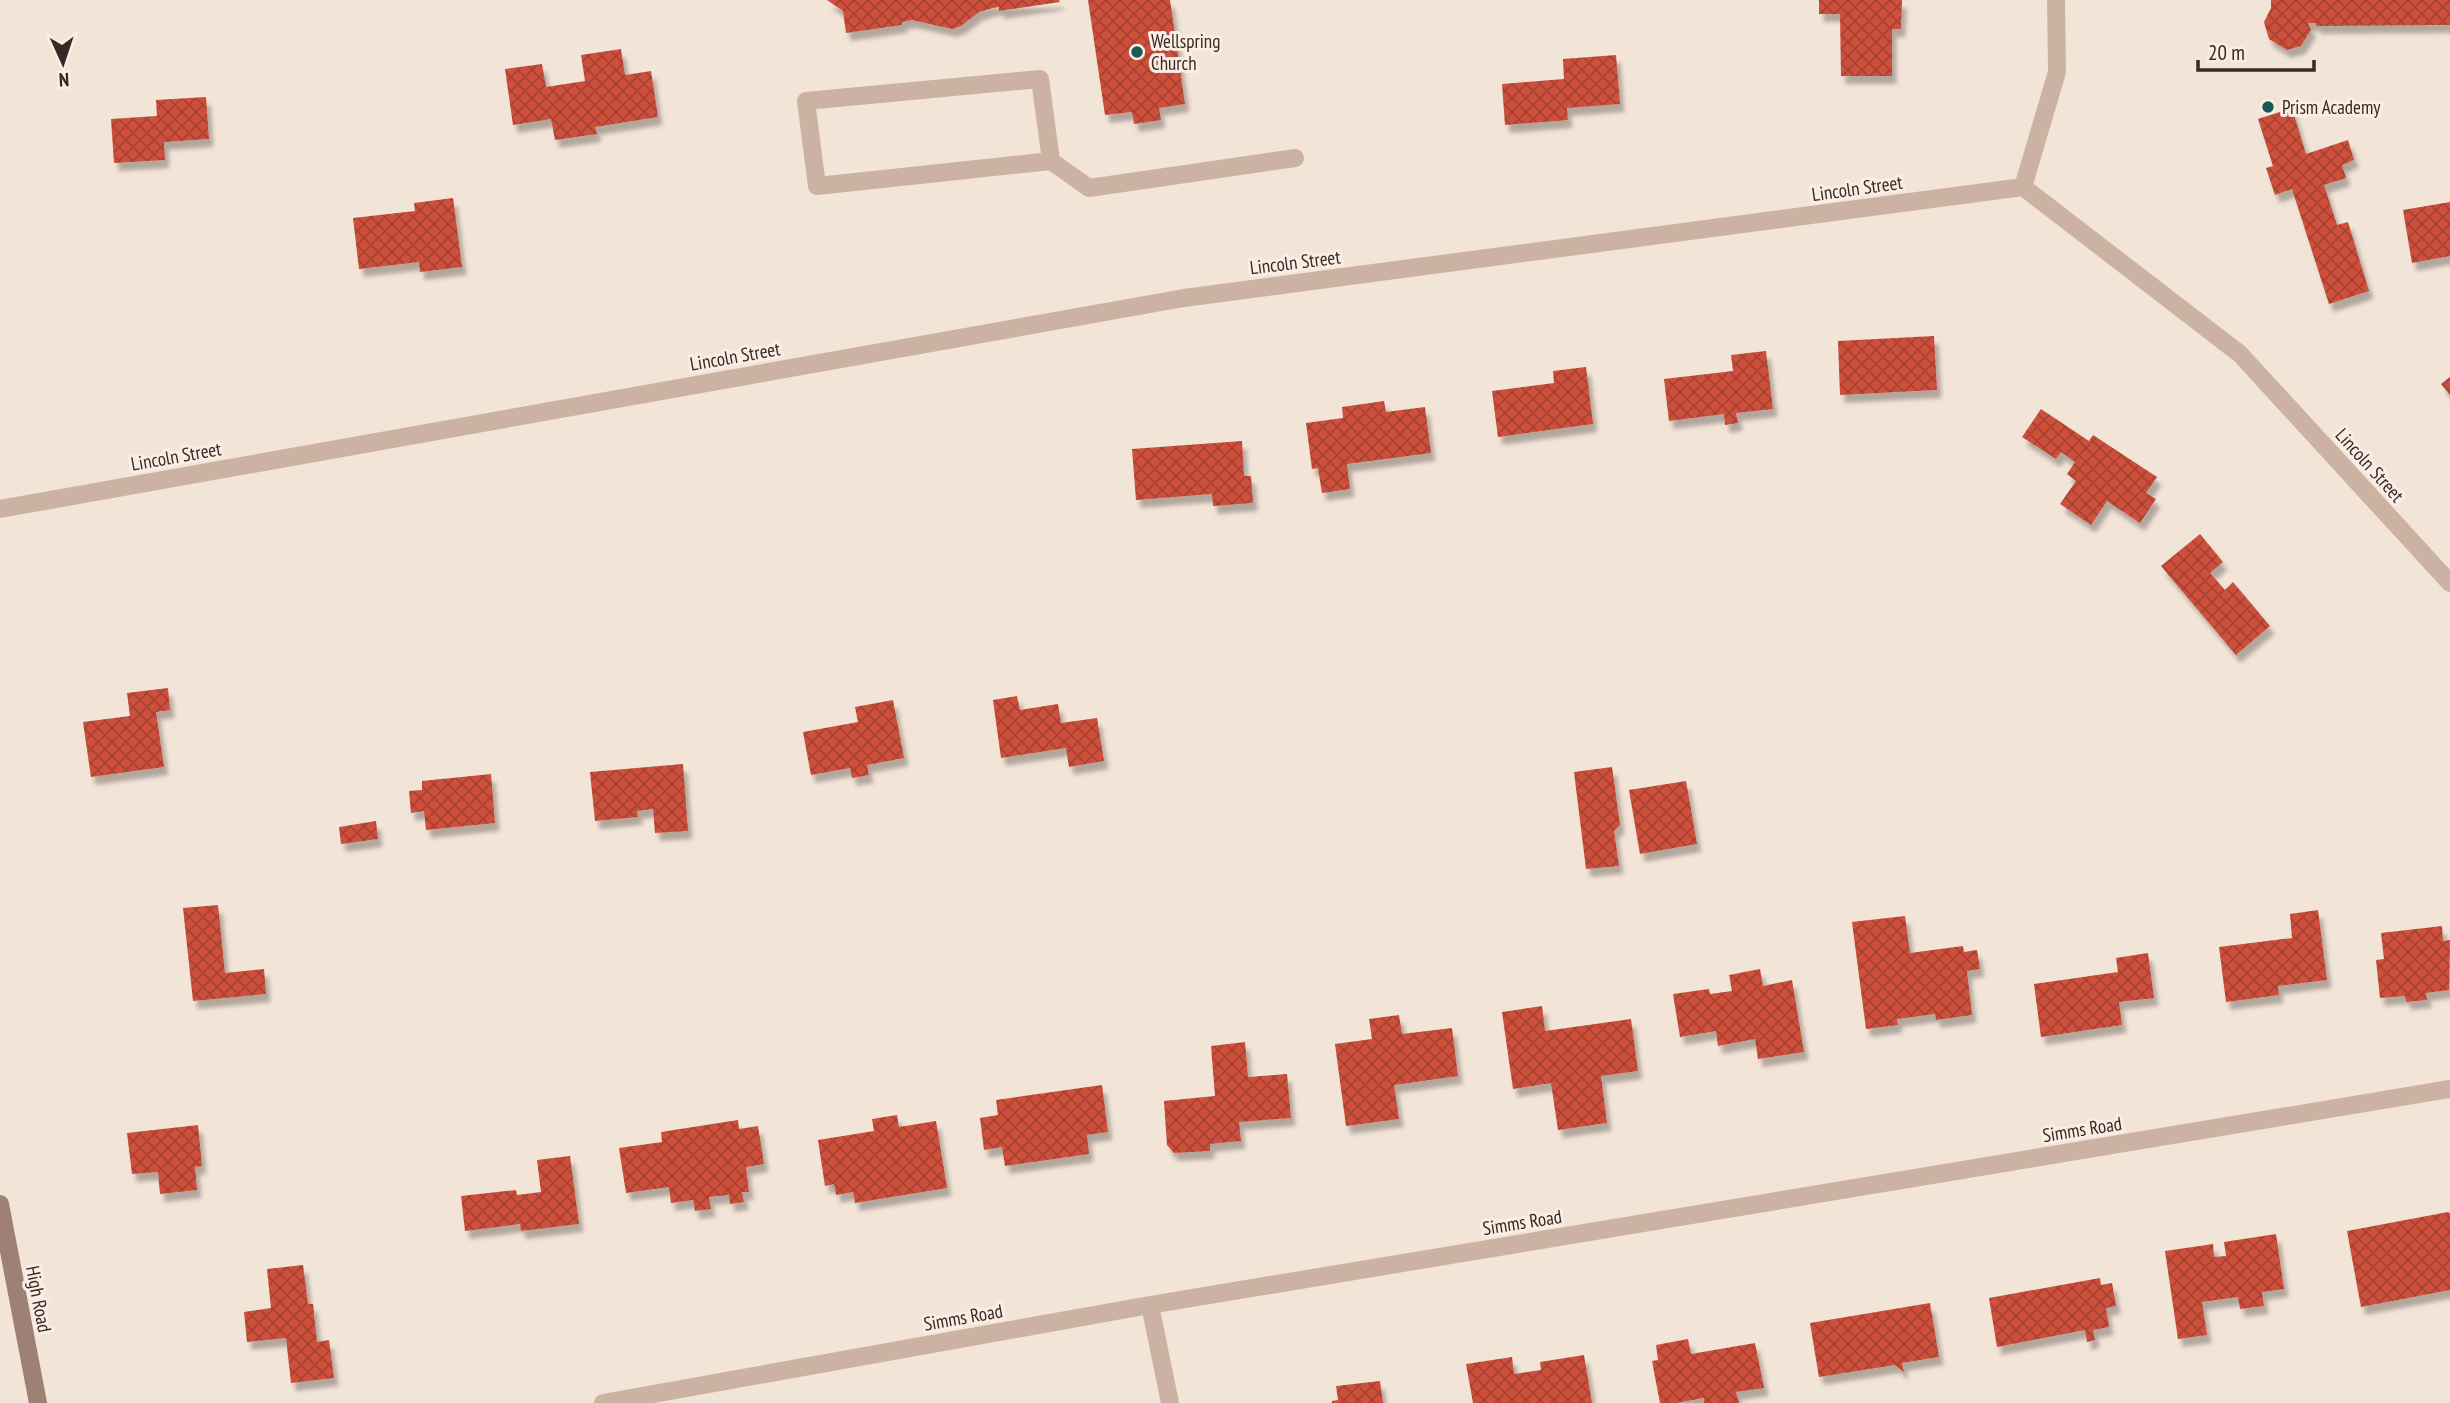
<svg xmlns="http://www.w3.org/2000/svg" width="2450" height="1403" viewBox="0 0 2450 1403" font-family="'PT Sans Narrow',sans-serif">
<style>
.building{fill:url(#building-cross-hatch);filter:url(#shadow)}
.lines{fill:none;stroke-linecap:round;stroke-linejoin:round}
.service{stroke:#ccb2a3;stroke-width:18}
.minor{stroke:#ccb2a3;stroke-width:18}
.secondary{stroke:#9f8075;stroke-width:18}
.poi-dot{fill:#195a58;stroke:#faeee4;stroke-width:2.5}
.labels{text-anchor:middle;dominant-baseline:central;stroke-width:6;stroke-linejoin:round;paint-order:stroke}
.poi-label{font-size:19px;fill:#362926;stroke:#faeee4;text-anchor:start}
.street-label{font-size:19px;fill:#362926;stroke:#faeee4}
</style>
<defs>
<pattern id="building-cross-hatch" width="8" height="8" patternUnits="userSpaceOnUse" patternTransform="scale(1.75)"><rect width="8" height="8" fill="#ce503b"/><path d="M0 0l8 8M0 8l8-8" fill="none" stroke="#a84231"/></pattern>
<filter id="shadow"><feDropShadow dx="4.5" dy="8" stdDeviation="2" flood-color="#0004"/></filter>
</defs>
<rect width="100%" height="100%" fill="#f3e4d8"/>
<path class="building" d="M827,0H1059L1060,2L999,11V7L993,8L979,12L961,26L952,29L912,20L902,22V25L846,33L843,11Z
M1088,0H1170L1185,104L1159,108L1161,120L1134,124L1132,112L1105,115Z
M1819,0H1902L1901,29H1892V76H1841L1840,14H1819Z
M2271,0H2450V25L2316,26V23H2308L2311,30L2301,46L2287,50L2269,39L2264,22L2271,8Z
M621,49L625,75L651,71L658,117L595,127L597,134L555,140L551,119L513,125L505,69L542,64L546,87L585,81L581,55Z
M1616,55L1620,104L1567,108L1568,120L1505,125L1502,84L1564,79L1563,59Z
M206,97L209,139L164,142L165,160L114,163L111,119L157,116L156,100Z
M2292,108L2306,154L2348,140L2354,160L2342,165L2346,178L2324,185L2337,225L2348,222L2369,291L2329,304L2292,189L2275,195L2266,168L2273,166L2258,119Z
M453,198L462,267L420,272L419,262L359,269L353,218L415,211L414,203Z
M2450,202V256L2412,263L2403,210Z
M1934,336L1937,390L1840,395L1838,341Z
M1766,351L1773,409L1736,413L1738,423L1725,425L1724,414L1669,421L1664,379L1733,371L1731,355Z
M1586,367L1593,424L1498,437L1492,391L1554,383L1553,371Z
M2450,377V395L2441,384Z
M1384,401L1386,412L1425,407L1431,453L1347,464L1350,489L1322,493L1318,468L1312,469L1306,423L1343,418L1342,407Z
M2041,409L2089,441L2093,435L2157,477L2146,493L2156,499L2140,523L2107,501L2091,525L2060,504L2076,481L2067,474L2075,462L2061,452L2056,459L2022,437Z
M1242,441L1244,476H1251L1253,503L1213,506L1212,494L1136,500L1132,449Z
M2200,534L2223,562L2210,573L2225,590L2233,582L2270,626L2236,655L2161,566Z
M168,688L170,710L156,712L164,767L91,777L83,722L130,716L127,693Z
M1017,696L1020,710L1058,704L1061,723L1097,718L1104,761L1069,767L1066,748L1001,758L993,700Z
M893,700L904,758L867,765L869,775L852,778L850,768L811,775L803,732L858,722L855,707Z
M683,764L688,831L655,833L653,809L637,811L638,817L595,821L590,772Z
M1612,767L1620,825L1614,831L1619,866L1586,869L1574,772Z
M491,774L495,823L426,830L424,811L411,813L409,791L422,790V781Z
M1686,781L1697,844L1640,854L1629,790Z
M376,821L378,839L341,844L339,827Z
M218,905L225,973L264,969L266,994L193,1001L183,908Z
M2318,910L2327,980L2278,986L2279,995L2226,1002L2219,947L2292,938L2290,914Z
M1905,916L1910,953L1963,946L1964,952L1977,950L1980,969L1967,971L1972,1015L1936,1020L1935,1014L1897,1019L1898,1025L1866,1029L1852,922Z
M2442,926L2443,941L2450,940L2449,990L2426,993L2427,1000L2406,1002L2405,996L2380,998L2376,960L2384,959L2381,933Z
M2148,953L2154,998L2119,1002L2122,1025L2041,1037L2034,984L2118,972L2116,958Z
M1760,969L1763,986L1792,980L1804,1052L1758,1059L1755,1039L1718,1046L1716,1031L1680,1037L1673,994L1709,989L1710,994L1732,991L1729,975Z
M1542,1006L1545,1031L1631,1019L1638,1071L1601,1076L1607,1123L1558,1130L1551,1083L1513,1089L1502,1012Z
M1399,1015L1402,1034L1452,1028L1458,1076L1394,1085L1399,1119L1346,1126L1335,1044L1372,1039L1369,1019Z
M1245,1042L1248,1077L1287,1074L1291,1118L1239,1122L1241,1141L1210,1144V1151L1174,1153L1167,1145L1164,1101L1215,1096L1211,1046Z
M1102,1085L1108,1132L1087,1135L1089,1154L1005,1166L1002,1147L984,1150L980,1118L998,1115L996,1100Z
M897,1115L899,1127L936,1121L947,1188L855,1203L853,1192L836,1195L834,1184L825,1186L818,1140L874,1131L872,1119Z
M738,1120L739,1129L758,1126L764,1164L746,1167L749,1192H742L744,1202L730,1204L729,1195L709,1197L711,1209L695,1211L693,1200L671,1203L669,1187L626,1193L619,1148L662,1142L661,1132Z
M198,1125L202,1166L195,1167L197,1190L160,1194L158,1172L132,1174L127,1133Z
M570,1156L579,1224L521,1231L520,1224L465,1231L461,1196L516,1190L517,1195L541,1192L537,1160Z
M2448,1212L2450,1213V1290L2361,1307L2347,1231Z
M2276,1234L2284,1289L2262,1292L2264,1306L2240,1309L2238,1297L2202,1302L2207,1335L2178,1339L2165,1251L2213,1244L2214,1257L2226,1256L2224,1242Z
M303,1265L308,1304H313L317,1342L329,1340L334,1378L291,1383L286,1338L247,1342L244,1312L271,1308L267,1269Z
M2100,1278L2101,1285L2112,1283L2116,1306L2106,1308L2109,1327L2093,1330L2095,1340L2087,1342L2085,1330L1997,1347L1989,1298Z
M1930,1303L1939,1357L1902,1363L1904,1372L1895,1365L1819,1377L1810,1323Z
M1688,1339L1691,1354L1755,1343L1764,1388L1736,1392L1739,1403H1704V1398L1676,1403H1660L1652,1361L1658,1360L1656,1345Z
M1584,1355L1592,1403H1473L1466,1364L1512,1357L1514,1374L1541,1370L1540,1362Z
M1380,1381L1383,1403H1332V1401L1338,1400L1336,1386Z"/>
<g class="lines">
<path class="service" d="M1051,161L1040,79L806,101L817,186L1051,161L1089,188L1295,158"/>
<path class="minor" d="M2023,187L2057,72L2056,0
M0,509L1184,298L2023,187L2240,354L2450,583
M1150,1305L1170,1403
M603,1403L1150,1305L2450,1089"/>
<path class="secondary" d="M0,1204L38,1403"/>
</g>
<g class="poi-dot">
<circle cx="1137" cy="52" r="7"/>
<circle cx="2268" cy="107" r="7"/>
</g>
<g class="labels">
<g class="poi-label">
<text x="1151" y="41">Wellspring<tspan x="1151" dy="22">Church</tspan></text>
<text x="2282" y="107">Prism Academy</text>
</g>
<g class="street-label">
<text transform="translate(1857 188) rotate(-8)">Lincoln Street</text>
<text transform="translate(1295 262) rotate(-7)">Lincoln Street</text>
<text transform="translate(735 356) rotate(-10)">Lincoln Street</text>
<text transform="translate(176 456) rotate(-10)">Lincoln Street</text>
<text transform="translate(2370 465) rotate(48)">Lincoln Street</text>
<text transform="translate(2082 1129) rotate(-9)">Simms Road</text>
<text transform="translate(1522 1222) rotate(-9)">Simms Road</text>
<text transform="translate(39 1299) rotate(79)">High Road</text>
<text transform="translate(963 1317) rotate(-10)">Simms Road</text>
</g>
</g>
<g transform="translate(63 63) rotate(177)" stroke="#faeee4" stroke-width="5" paint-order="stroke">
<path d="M0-5L12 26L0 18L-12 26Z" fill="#362926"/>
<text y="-10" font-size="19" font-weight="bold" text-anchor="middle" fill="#362926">N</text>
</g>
<path d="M2198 60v10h116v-10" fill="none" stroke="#362926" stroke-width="3.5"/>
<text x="2208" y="60" font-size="21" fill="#362926" stroke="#faeee4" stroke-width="5" paint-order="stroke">20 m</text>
</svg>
